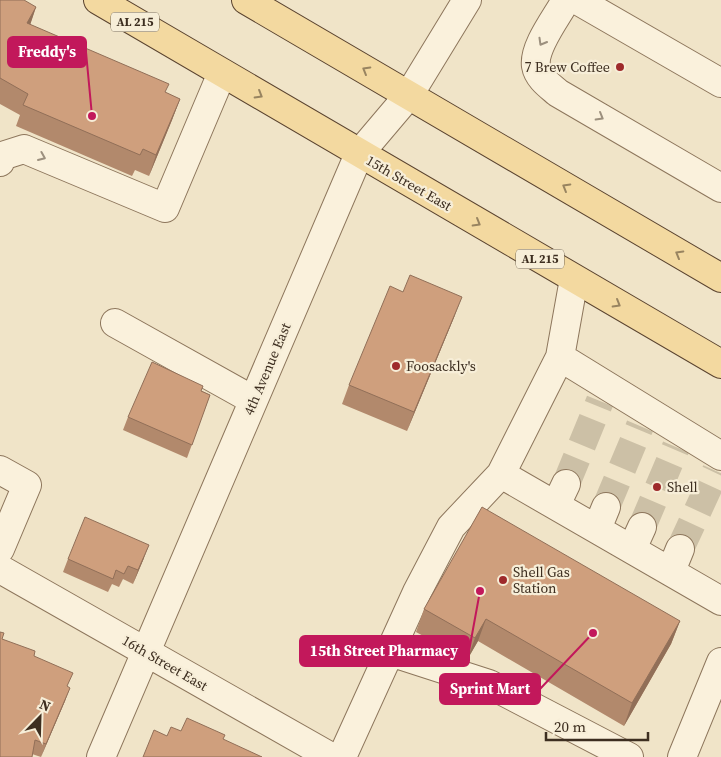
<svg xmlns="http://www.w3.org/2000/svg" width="721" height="757" viewBox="0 0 721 757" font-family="'Source Serif 4',serif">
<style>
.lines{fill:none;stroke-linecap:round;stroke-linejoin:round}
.minor-tunnel{stroke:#ccc0a6;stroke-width:28;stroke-dasharray:28 14;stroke-linecap:butt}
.minor-casing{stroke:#8d765c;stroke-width:30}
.major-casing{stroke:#5b4430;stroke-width:30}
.minor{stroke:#faf1dc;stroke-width:28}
.major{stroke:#f3d9a0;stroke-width:28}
.wall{fill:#b2896c}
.shaded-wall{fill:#916f58}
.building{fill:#cf9f7d;stroke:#916f58}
.oneway{stroke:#9c907e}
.oneway2{stroke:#988460}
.poi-dot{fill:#9e2a2b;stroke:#f7eed8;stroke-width:2}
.labels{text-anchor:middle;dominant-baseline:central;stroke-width:4.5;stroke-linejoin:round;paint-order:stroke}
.shield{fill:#f7eed8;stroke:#756857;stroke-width:1}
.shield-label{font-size:12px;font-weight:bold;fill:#3d2e20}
.poi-label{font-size:14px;fill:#3d2e20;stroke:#f7eed8;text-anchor:start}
.street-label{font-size:14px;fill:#3d2e20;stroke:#f7eed8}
.leader{fill:none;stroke:#c2185b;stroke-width:2}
.callout-dot{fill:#c2185b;stroke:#f7eed8;stroke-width:2}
.callout{fill:#c2185b;stroke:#c2185b;stroke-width:2}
.callout-label{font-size:15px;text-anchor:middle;font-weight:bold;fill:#fff}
</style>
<rect width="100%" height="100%" fill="#f0e4c8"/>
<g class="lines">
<path class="minor-tunnel" d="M566,484L600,401
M606,507L640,426
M642,527L676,447
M680,549L716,471"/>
<defs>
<path id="minor" d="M566,0C557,17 533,47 536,66C538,78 550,86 558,93L721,188
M577,0L721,83
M0,162L2,156L24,149L165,208L222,73
M115,323L253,400
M560,357L721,456
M0,470L27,485L0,549
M501,474L721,601
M556,505L566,484
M597,529L606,507
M632,549L642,527
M0,569L331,757
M671,571L680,549
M390,652L489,684L629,757
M101,757L359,154L409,95L467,0
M342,757L417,592L451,527L501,474L560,357L574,279
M682,757L721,662"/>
<path id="major" d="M98,0L721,364
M246,0L721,278"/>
</defs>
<use href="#minor" class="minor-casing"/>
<use href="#major" class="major-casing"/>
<use href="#minor" class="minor"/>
<use href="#major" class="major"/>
</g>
<path class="wall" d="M0,0L36,7L30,25L166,93L180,99L172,120L149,176L135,170L132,176L16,126L20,115L0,104Z
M455,315L407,431L342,404L349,385Z
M202,391L210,395L187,458L123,430L128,417Z
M144,558L133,584L123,579L119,587L112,584L108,592L63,572L68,559Z
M424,609L680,621L671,644L624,726L478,641L467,660L416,632Z
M2,639L34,656L68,687L65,701L41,757L32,754Z"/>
<path class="shaded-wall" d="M36,7L29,28L27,23Z
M180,99L172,120L149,176L156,155Z
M462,297L455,315L407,431L414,412Z
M149,545L144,558L133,584L138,570Z
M486,619L478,641L467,660L475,638Z
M680,621L671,644L624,726L632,703Z
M70,688L65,701L41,757L46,744Z"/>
<path class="building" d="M0,0H24L36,7L27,23L169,84L165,92L180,99L156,155L143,149L140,155L23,105L28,94L0,78Z
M410,275L462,297L414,412L349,385L390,286L403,292Z
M152,362L203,386L201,391L210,395L192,445L128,417Z
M482,507L680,621L632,703L486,619L475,638L424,609Z
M85,517L149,545L138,570L128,566L124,574L116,570L113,579L68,559Z
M0,632L4,633L2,639L35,651L34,656L73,673L67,686L70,688L46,744L35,740L32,757H0Z
M187,718L225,735L223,739L262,757H143L154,730L167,736L171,727L181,731Z"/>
<defs><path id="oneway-chevron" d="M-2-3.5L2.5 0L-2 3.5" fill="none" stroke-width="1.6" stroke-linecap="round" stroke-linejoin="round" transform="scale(1.25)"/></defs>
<g class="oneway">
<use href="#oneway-chevron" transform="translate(542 42) rotate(120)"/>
<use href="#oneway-chevron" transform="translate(600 117) rotate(30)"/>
<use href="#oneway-chevron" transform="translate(42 157) rotate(23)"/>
</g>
<g class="oneway2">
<use href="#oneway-chevron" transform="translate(366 70) rotate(-150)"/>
<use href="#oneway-chevron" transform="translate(259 95) rotate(31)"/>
<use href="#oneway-chevron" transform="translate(566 187) rotate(-150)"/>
<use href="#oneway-chevron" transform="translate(477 223) rotate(30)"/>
<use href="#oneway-chevron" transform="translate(679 254) rotate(-150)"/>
<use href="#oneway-chevron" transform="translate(617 304) rotate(30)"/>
</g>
<g class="poi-dot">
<circle cx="620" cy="67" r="5"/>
<circle cx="396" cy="366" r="5"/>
<circle cx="657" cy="487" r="5"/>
<circle cx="503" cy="580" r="5"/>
</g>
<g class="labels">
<g class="shield">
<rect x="111" y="12.5" width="48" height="19" rx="4"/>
<rect x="516" y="249.5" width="48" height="19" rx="4"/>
</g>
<g class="shield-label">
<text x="135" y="22">AL 215</text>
<text x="540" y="259">AL 215</text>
</g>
<g class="poi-label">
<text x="610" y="67" text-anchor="end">7 Brew Coffee</text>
<text x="406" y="366">Foosackly's</text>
<text x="667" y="487">Shell</text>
<text x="513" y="572">Shell Gas<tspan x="513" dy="16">Station</tspan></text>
</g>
<g class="street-label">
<text transform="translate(409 183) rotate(30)">15th Street East</text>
<text transform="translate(267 369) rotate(-67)">4th Avenue East</text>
<text transform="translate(165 663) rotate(30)">16th Street East</text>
</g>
</g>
<path class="leader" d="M92 116L86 52M480 591L469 651M593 633L540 689"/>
<g class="callout-dot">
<circle cx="92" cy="116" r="5"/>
<circle cx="480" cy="591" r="5"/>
<circle cx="593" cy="633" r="5"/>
</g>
<g class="callout">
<rect x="8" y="37" width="78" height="30" rx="5"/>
<rect x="300" y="636" width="169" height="30" rx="5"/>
<rect x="440" y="674" width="100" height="30" rx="5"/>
</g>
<g class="callout-label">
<text x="47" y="57">Freddy's</text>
<text x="384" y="656">15th Street Pharmacy</text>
<text x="490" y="694">Sprint Mart</text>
</g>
<g transform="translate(40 717) rotate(23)" stroke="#f7eed8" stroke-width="4" paint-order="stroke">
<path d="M0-4L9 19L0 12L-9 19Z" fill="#3d2e20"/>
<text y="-8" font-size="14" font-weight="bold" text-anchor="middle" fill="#3d2e20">N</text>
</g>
<path d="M546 732v8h102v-8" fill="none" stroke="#3d2e20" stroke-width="2.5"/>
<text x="554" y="732" font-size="15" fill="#3d2e20" stroke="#f7eed8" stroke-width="4" paint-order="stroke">20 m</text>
</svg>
